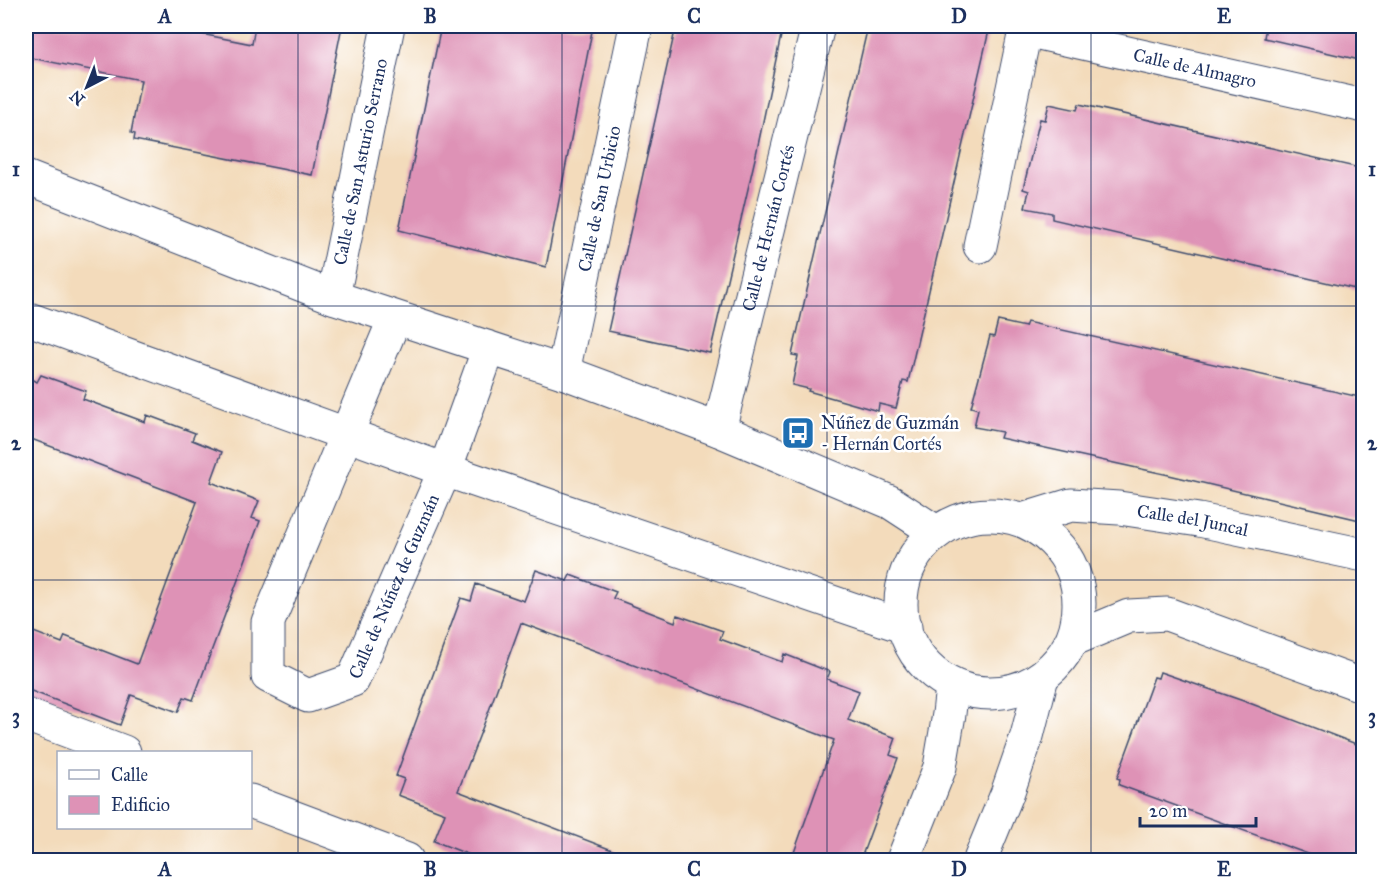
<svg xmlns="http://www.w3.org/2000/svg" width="1389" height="886" viewBox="0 0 1389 886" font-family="'IM FELL Great Primer',serif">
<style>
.building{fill:#de92b6}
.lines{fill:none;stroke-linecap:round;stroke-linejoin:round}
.street-casing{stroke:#3b496c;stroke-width:35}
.street{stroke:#fff;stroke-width:33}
.grid{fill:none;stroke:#1b2f5e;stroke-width:1.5;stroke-opacity:0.55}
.labels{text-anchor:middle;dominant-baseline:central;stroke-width:5;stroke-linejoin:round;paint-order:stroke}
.street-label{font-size:18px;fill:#1b2f5e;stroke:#fff}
.poi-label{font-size:18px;fill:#1b2f5e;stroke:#fff;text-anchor:start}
.neatline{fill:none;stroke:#1b2f5e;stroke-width:2}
.grid-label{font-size:20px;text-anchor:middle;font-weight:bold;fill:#1b2f5e}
</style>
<rect width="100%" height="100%" fill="#fff"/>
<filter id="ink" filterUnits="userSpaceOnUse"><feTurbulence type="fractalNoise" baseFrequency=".0167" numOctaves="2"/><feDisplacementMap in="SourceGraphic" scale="12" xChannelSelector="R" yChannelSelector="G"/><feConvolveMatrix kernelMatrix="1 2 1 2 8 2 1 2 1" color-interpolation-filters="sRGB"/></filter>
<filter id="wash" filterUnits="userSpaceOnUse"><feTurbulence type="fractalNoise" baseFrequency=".008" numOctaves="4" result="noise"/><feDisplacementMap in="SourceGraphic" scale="24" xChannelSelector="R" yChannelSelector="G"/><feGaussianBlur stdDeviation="1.35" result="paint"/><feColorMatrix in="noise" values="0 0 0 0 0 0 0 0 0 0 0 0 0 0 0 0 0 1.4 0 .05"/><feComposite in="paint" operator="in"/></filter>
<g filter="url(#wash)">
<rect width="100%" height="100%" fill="#f3dbbb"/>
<g id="blocks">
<path class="building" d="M26,26H161L252,44L255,26H342L312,175L134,140L135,134L131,133L141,80L26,57Z
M441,26H593L546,267L399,230Z
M676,26H783L757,150L710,353L608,331Z
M868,26H990L908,382L903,381L896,408L879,404L878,411L808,391L809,389L792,385L798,356L792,355Z
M1266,26H1364V61L1264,38Z
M1049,104L1077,110L1079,104L1364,169V291L1052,219V213L1025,208L1029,191L1023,189L1040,119L1045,120Z
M998,321L1025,327L1027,322L1364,398V521L1169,475L1000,438L1002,432L974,427L978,409L971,407L990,336L994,337Z
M41,375L86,391L83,399L145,422L147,415L195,433L192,440L222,452L211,482L259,501L252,518L260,521L193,700L184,697L178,712L131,695L120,725L26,689V629L62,643L65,636L137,664L197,502L26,437V377L37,382Z
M536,570L567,581L570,575L616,592L613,598L675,622L677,615L723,631L720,639L782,662L784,654L830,672L827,679L859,691L848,720L896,738L890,755L898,758L860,861H791L834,740L521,623L487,716L458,791L633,858L632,861H485L434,841L445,813L398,795L404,779L396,776L461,598L471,601L476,584L524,601Z
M1160,672L1252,704L1364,747V861H1327L1119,785L1120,779L1117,778L1154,677L1158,678Z"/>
</g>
</g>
<g filter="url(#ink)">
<use href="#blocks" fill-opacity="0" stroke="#3b496c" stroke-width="1.5"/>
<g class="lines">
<defs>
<g id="street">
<path id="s1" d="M1025,30L1364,106"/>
<path d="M26,177L333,297L563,372L719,430L890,502L936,532"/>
<path d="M980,246L1026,26"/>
<path id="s2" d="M333,297L388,26"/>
<path d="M26,318L445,470L905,627"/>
<path id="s3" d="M395,318L268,622V676L308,696L353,680L445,470L489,348"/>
<path id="s4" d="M563,372L636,26"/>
<path id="s5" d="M719,430L818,26"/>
<circle cx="990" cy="604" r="89"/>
<path id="s6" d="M1022,520L1071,505L1119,508L1199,520L1364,555"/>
<path d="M1074,639L1129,616L1167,614L1364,686"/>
<path d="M26,715L124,752"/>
<path d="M250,801L407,860"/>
<path d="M903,860L940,767L949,714L952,686"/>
<path d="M980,860L1007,794L1027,736L1042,677"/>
</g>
</defs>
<use href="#street" class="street-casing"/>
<use href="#street" class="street"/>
</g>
</g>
<path class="grid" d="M298,26V860M562,26V860M827,26V860M1091,26V860M26,306H1364M26,580H1364"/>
<defs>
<symbol id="bus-square" viewBox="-11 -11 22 22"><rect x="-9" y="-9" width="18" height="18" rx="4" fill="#1f6fb2" stroke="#fff"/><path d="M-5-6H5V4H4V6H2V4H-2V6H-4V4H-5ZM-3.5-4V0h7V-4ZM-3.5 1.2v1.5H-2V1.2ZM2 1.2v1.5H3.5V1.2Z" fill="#fff"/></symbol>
</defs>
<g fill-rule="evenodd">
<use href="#bus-square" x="779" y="414" width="38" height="38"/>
</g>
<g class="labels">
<g class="street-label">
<text stroke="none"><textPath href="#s1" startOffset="174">Calle de Almagro</textPath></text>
<text stroke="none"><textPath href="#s2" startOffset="138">Calle de San Asturio Serrano</textPath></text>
<text stroke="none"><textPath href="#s4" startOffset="177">Calle de San Urbicio</textPath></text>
<text stroke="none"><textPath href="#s5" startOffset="208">Calle de Hernán Cortés</textPath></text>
<text stroke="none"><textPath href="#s6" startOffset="174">Calle del Juncal</textPath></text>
<text stroke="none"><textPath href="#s3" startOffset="578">Calle de Núñez de Guzmán</textPath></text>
</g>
<g class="poi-label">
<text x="821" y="423">Núñez de Guzmán<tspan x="821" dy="21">- Hernán Cortés</tspan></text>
</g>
</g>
<rect width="1389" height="886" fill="none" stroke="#fff" stroke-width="66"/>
<rect x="57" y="751" width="195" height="78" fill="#ffffff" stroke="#a4acbf" stroke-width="1.5"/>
<rect x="69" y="770" width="30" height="9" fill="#ffffff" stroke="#a4acbf" stroke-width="1.5"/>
<text x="111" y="781" font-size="18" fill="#1b2f5e">Calle</text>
<rect x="69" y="796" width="30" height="18" fill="#de92b6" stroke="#a4acbf" stroke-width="1.5"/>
<text x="111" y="811" font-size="18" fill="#1b2f5e">Edificio</text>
<g transform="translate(87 87) rotate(222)" stroke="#ffffff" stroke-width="4.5" paint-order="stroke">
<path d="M0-4.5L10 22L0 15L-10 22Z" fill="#1b2f5e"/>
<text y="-9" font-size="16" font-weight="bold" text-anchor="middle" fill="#1b2f5e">N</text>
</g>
<path d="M1140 817v9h116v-9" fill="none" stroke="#1b2f5e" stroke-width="3"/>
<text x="1149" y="817" font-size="18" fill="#1b2f5e" stroke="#ffffff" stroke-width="4.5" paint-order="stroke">20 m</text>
<rect x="33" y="33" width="1323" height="820" class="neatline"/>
<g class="grid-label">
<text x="165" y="23">A</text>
<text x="430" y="23">B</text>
<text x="694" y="23">C</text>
<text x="959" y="23">D</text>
<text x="1224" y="23">E</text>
<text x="16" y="176">1</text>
<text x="1372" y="176">1</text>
<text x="16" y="450">2</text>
<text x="1372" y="450">2</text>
<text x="16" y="723">3</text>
<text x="1372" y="723">3</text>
<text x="165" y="876">A</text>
<text x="430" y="876">B</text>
<text x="694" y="876">C</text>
<text x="959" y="876">D</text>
<text x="1224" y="876">E</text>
</g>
</svg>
